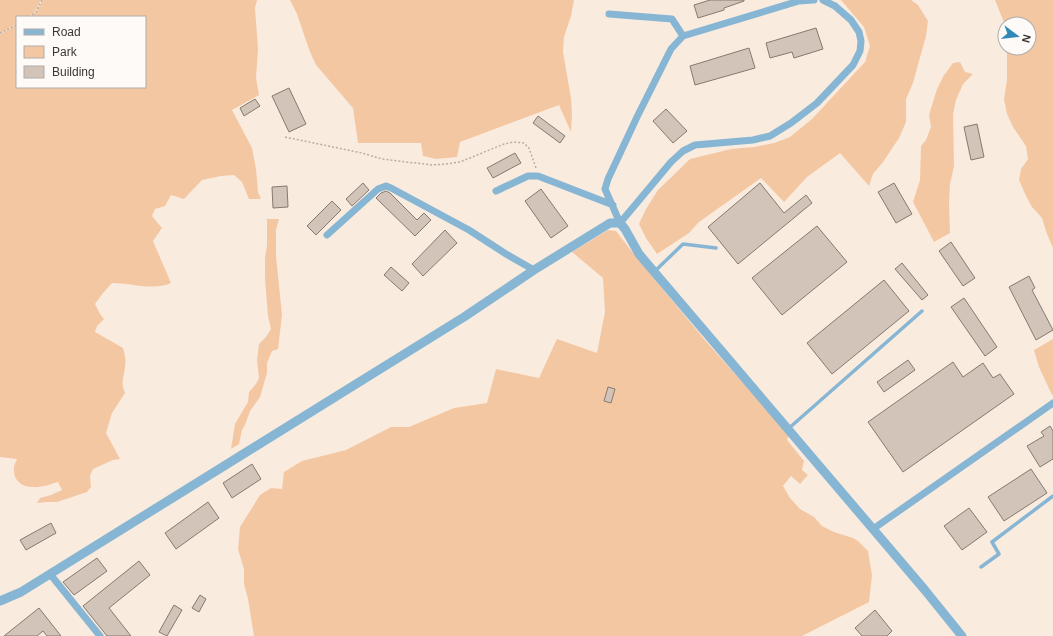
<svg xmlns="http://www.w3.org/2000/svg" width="1053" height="636" viewBox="0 0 1053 636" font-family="Helvetica,sans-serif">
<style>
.green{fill:#f4c7a3}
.building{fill:#d2c4b8;stroke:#86796e}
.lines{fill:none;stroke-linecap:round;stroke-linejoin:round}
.path{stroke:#b9ada3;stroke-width:1.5;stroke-dasharray:2 2;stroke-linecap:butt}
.service{stroke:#86b6d3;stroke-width:3.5}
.minor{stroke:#86b6d3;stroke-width:7}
.tertiary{stroke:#86b6d3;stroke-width:9}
</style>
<rect width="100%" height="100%" fill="#faebdf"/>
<path class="green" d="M0,0H41C34,14 34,17 17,17V24L0,33Z
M43,0H257L255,8L258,49L256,78L259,95L232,110L252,148L256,169L258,192L261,199H249L242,182L234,175L221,176L202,180L184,199L171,195L165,206L155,209L152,216L162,228L153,241L171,283C153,291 131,283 112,283L103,293L95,304L100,314L104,319L97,326L95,332L123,348C125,355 126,360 125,367C124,379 120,381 125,393L112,413L106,433L120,459L113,460L93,469L90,476L91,487L87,492L57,502H47L37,503L40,498L51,495L62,490L58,482C50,484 42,488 33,487C21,487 13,480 14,468C14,465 16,462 17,459L0,457V34L17,25V87H145V17H30L36,12Z
M290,0H574L571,16L564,37L563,52L571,98L572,115L571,132L559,105L460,142L457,157L436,159L423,156L421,143H358L353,108L316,65L310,52L297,14Z
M841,0H911L918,5L928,21L926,36L917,68L913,83L906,99V122L899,138L883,162L873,174L869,186L840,153L807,177L784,202L761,178L699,222L689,233L657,254L646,238L639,224L646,209L658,190L690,159L731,149L754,147L774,143L790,137L812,119L865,62L870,46L864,27Z
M995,0H1053V248L1047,234L1042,218L1032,207L1026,196L1019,180L1021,169L1028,159L1026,146L1013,127L1007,114L1004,99L1007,80V48H1029V24H1005V25Z
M960,62L965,72L973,74L963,84L956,100L953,114L954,166L950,184L949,203L950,233L934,242L913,202L920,180L921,146L926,140L931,127L929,115L937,89L944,75L953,63Z
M267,219H279L276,230V256L282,315L278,349L272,351L267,363V373L260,397L250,411L245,425L242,430L239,444L231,449L235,424L248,402L249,392L256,384L259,378L257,360L259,344L266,337L271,329L268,316L265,279V258L267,245Z
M608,230L616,231L637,258L704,339L789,435L787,440L804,461L802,470L808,475L800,484L791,476L783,486L790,498L800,509L814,517L822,526L834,532L853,538L858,541L868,551L872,575L869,602L802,636H254L248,599L244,584V569L238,549L240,527L260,495L271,488L282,489L284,472L302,461L346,450L391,427H409L454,408L487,403L496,369L539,378L557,339L597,353L605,312L603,278L572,252Z
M1053,339V394L1052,395L1039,367L1034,350Z"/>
<path class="building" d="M710,0H744V1L724,8V10L698,18L694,5Z
M816,28L823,49L794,58L792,52L770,58L766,43Z
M749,48L755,68L695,85L690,66Z
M289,88L306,124L289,132L272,96Z
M255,99L260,106L244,116L240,108Z
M666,109L687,131L673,143L653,121Z
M538,116L565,136L560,143L533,123Z
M977,124L984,157L971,160L964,127Z
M515,153L521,163L493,178L487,168Z
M363,183L369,190L352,206L346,199Z
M760,183L784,213L806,195L812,203L738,264L708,227Z
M894,183L912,214L896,223L878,192Z
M287,186L288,207L273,208L272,187Z
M541,189L568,226L551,238L525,201Z
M386,191L390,193L417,220L424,213L431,220L415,236L376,198L381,193Z
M332,201L341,210L316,235L307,226Z
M817,226L847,262L782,315L752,278Z
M445,230L457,243L423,276L412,264Z
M951,242L975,278L963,286L939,251Z
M902,263L928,295L922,300L895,269Z
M391,267L409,283L402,291L384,275Z
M1029,276L1035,288L1032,290L1053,330L1036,340L1009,287Z
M884,280L909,311L832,374L807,343Z
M964,298L997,347L985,356L951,307Z
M908,360L915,370L884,392L877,382Z
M953,362L963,377L983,363L993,378L1000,374L1014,394L903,472L868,422Z
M608,387L615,389L611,403L604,401Z
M1050,426L1053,431V459L1040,467L1027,446L1044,436L1041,432Z
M252,464L261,479L232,498L223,483Z
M1031,469L1047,493L1004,521L988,497Z
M208,502L219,518L176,549L165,533Z
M969,508L987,532L962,550L944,526Z
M51,523L56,533L26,550L20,540Z
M97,558L107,571L74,595L63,582Z
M139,561L150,575L109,608L131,636H107L83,606Z
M200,595L206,599L199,612L192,608Z
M174,605L182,610L167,636L159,632Z
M39,608L61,636H47L43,631L37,636H4Z
M875,610L892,631L887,636H862L855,628Z"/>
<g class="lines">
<path class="path" d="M29,17L36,12L42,0
M0,33L17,25
M285,137L362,153L382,159L432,165L446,164L460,162L504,144L514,142L524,143L529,148L536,168"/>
<path class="service" d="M654,272L683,244L716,248
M788,429L922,311
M981,567L999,554L992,542L1053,496"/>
<path class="minor" d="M814,0L799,1L683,36L671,49L637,117L608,179L605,189L620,223L671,162L683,151L695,145L753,140L770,136L791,123L817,103L853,65L860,51L861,41L859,32L851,20L835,6L823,0
M609,14L672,19L683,36
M496,191L528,176H538L613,205
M327,235L378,189L386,186L391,188L469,230L506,254L534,270
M873,529L1053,403
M50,574L100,636"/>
<path class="tertiary" d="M0,601L21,592L464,317L534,270L610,223H620L625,229L639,254L924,589L962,636"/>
</g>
<rect x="16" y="16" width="130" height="72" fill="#fdfaf8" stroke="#b0aca9"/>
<rect x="24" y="29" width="20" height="6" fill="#86b6d3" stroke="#b0aca9"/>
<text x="52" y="36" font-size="12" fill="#3d3732">Road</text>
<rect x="24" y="46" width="20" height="12" fill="#f4c7a3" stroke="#b0aca9"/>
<text x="52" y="56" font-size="12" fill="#3d3732">Park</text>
<rect x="24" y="66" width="20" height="12" fill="#d2c4b8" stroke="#b0aca9"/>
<text x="52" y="76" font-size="12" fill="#3d3732">Building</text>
<g transform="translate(1017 36) rotate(105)"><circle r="19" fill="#fdfaf8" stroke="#b0aca9"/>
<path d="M0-3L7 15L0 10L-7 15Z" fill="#3089b7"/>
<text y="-6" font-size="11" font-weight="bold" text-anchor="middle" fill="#3d3732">N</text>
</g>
</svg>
